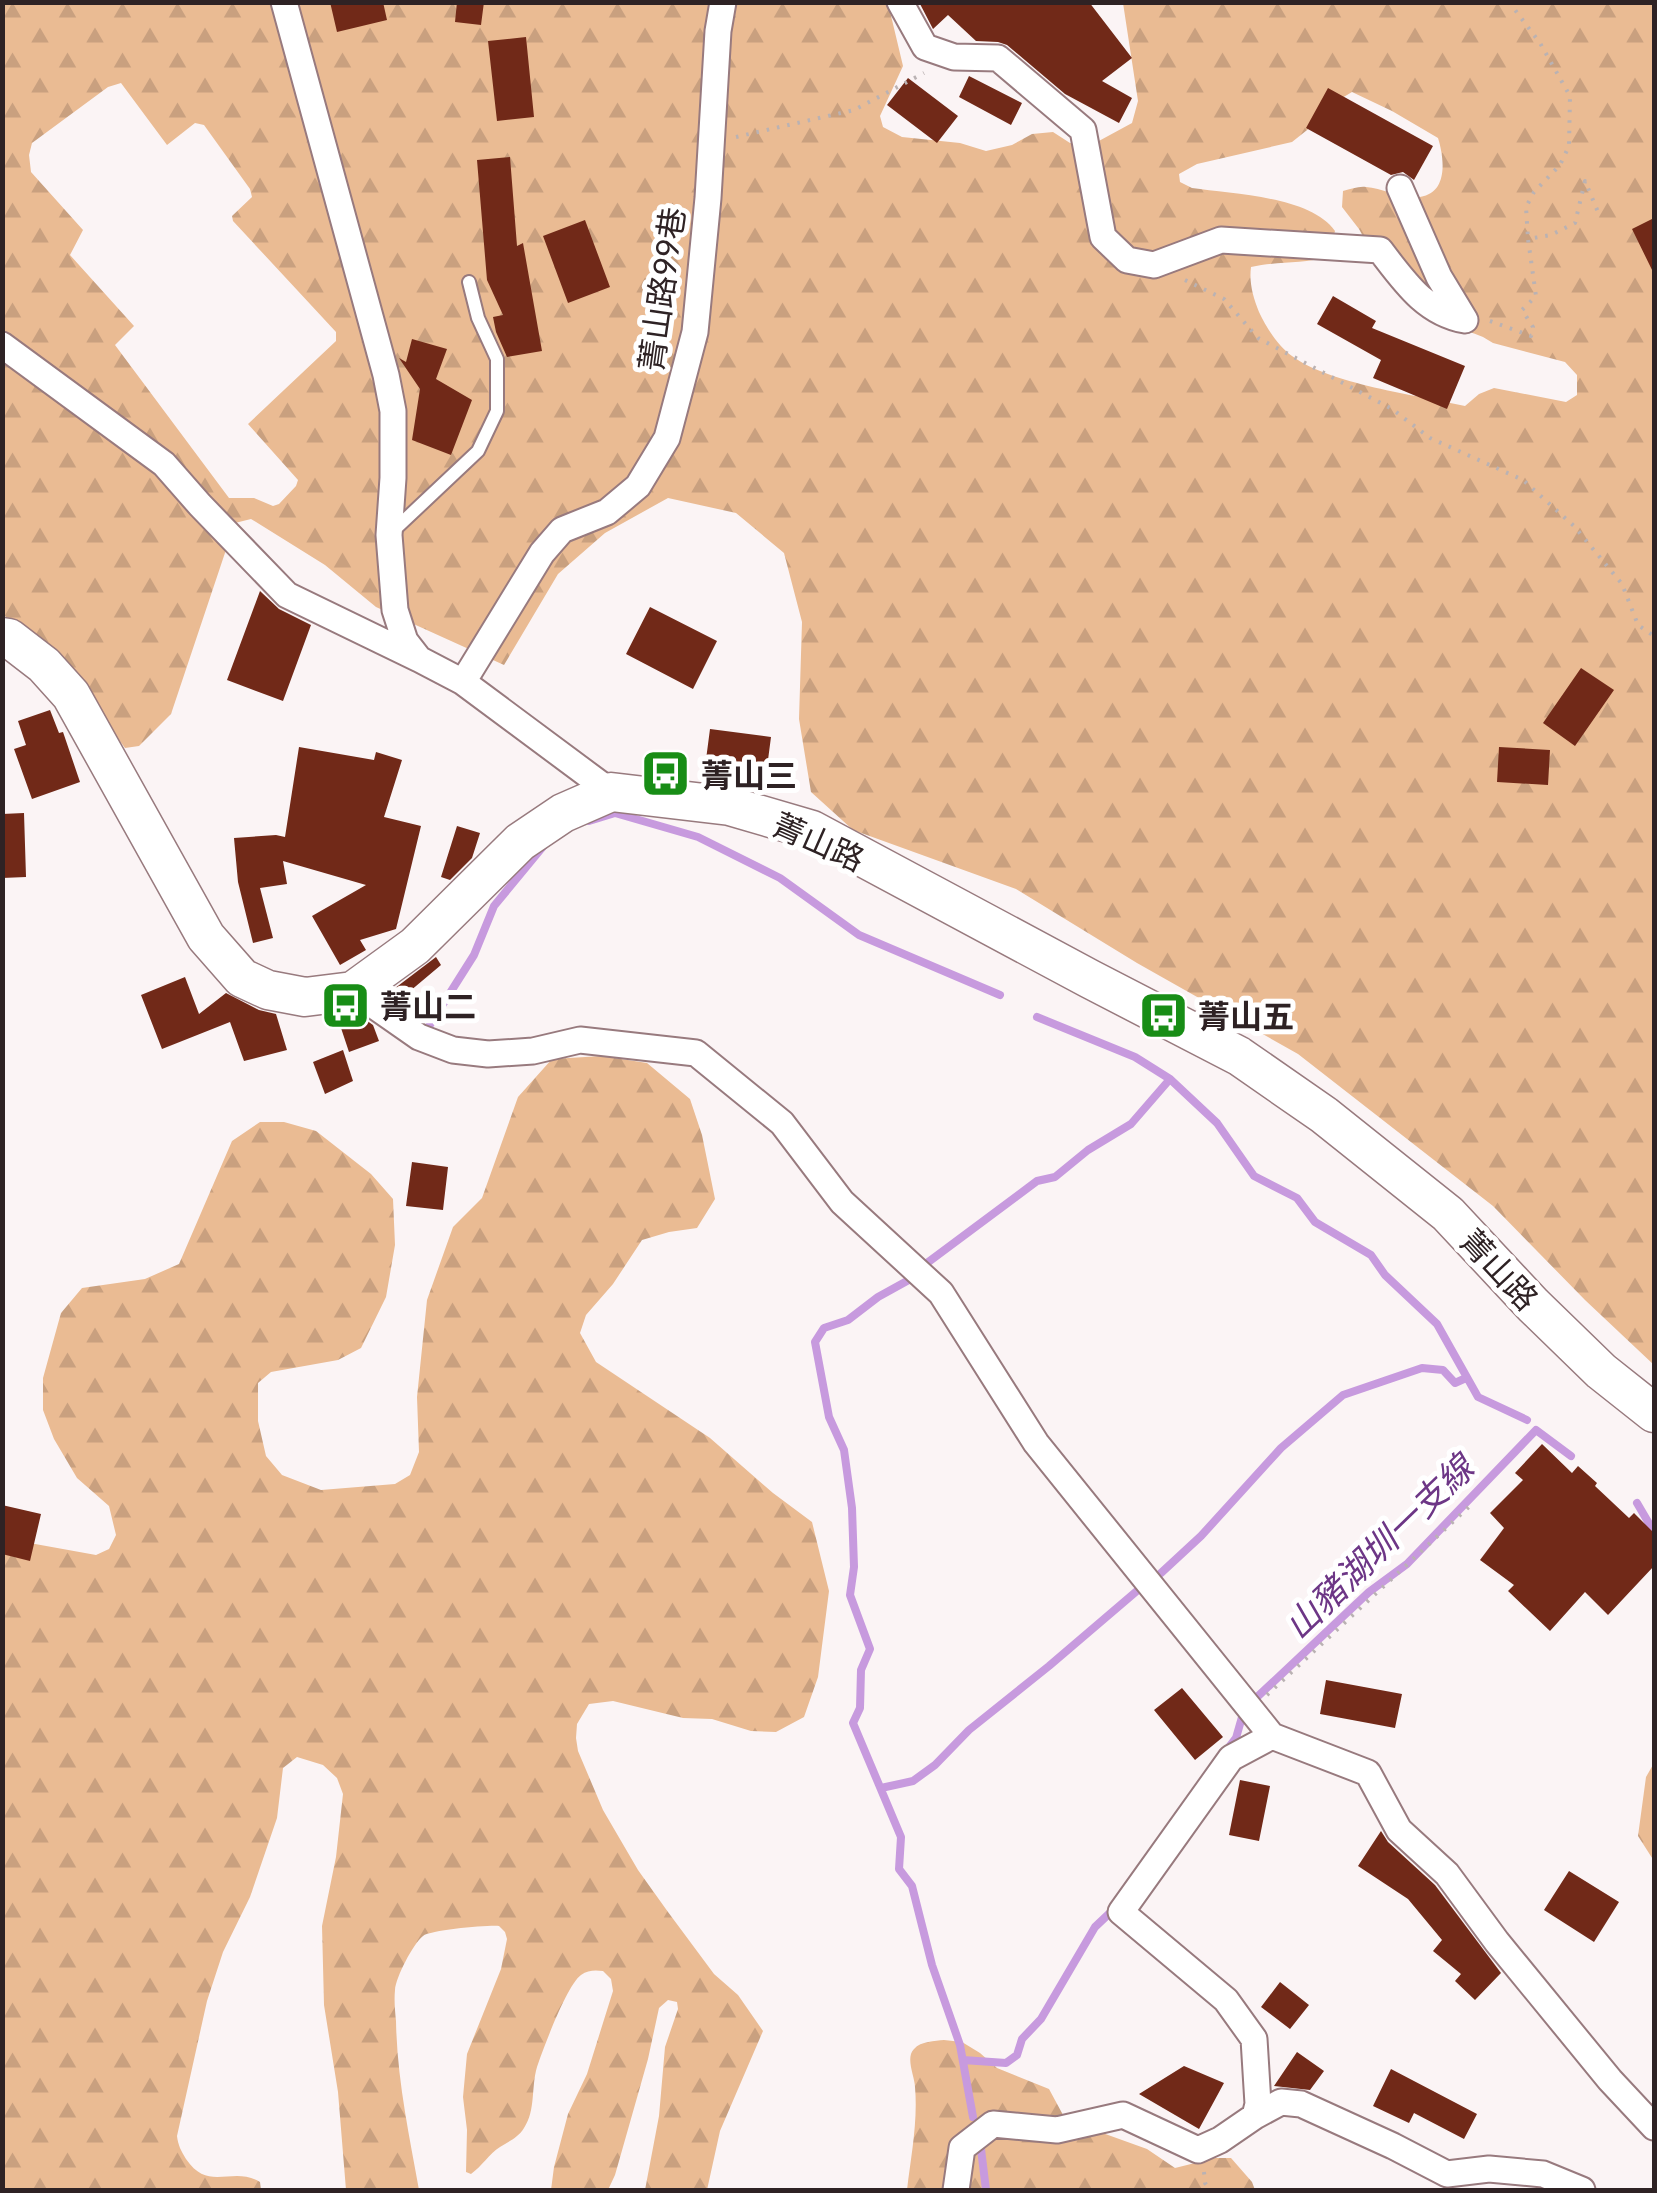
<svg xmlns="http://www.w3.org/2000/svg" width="1657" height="2193" viewBox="0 0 1657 2193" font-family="Lato,'Noto Sans TC',sans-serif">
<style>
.forest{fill:url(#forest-firs);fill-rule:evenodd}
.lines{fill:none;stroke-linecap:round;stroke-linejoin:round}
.stream{stroke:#c79ade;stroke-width:8}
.building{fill:#712918}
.lane-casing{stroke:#987a7e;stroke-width:16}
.street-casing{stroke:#987a7e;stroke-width:29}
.secondary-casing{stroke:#987a7e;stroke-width:41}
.path{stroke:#bab2b3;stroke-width:4;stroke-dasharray:2.5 8;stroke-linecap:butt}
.lane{stroke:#fff;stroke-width:12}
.street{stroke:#fff;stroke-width:25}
.secondary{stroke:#fff;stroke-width:38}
.labels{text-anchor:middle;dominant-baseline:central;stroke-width:10;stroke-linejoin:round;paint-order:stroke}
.street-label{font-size:32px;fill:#2e2224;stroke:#fff}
.poi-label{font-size:32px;font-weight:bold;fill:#2e2224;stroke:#fff;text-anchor:start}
.water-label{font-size:35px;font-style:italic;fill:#6d3686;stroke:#fff}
</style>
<defs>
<pattern id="forest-firs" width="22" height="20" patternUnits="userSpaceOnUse" patternTransform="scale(2.5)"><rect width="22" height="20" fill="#eabb93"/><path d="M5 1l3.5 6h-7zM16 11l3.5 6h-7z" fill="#c9a07f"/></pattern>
</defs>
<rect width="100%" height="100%" fill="#fbf4f5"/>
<path class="forest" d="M3,3H888L903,66L880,116L883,127L902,137L960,143L986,151L1012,145L1032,134L1053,132L1070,143L1097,142L1132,123L1138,101L1123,3H1654V1365L1585,1300L1493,1206L1298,1054L1137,963L1016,889L853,830L811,792L799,719L802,622L784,553L736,513L668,498L605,533L558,574L504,665L376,607L325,565L251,519L235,523L171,714L139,746L125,748L47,642L3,615ZM121,83L167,145L195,123L204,125L250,189L252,197L232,216L233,221L336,332V341L248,424L298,480L296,486L279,504L273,506L254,498H229L115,345L134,326L70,255L83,230L31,172L29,155L32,143L108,87ZM1352,92L1392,111L1438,138C1444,157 1449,193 1420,197C1403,200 1383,188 1366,187C1359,186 1351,189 1343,191L1342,207L1359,229L1385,276L1432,317L1483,337L1493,343L1565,362L1577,375V395L1566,402L1494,388L1479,394L1465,406C1417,395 1329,384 1292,356C1278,346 1266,327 1259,312C1253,297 1249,283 1251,267C1276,261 1303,264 1328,257L1335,231C1311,196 1232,194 1192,188L1180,182L1179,174L1197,164L1292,142L1321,119L1327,107Z
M602,1056L647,1063L690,1099L702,1135L715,1199L697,1228L669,1232L642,1240L613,1284L586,1315L580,1333L596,1362L710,1438L773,1493L812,1522L829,1591L818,1677L804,1717L776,1732L751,1731L712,1719L683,1718L613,1701L589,1704L577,1724L576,1738L578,1751L603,1810L638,1870L668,1912L714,1974L738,1995L763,2031L720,2131L707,2190H645L659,2116L665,2047L678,2009L677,2002L668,2000L659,2008L648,2059L615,2175L608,2190H551L554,2167L568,2114L587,2074L613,1991L611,1979L603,1971C595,1970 588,1970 581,1975C567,1985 543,2049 537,2067C531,2087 536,2110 524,2128C518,2138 509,2141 500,2147C489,2154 482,2166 471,2174L466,2172L467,2130L463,2097L467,2054L501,1969L507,1939L505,1932L499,1926C487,1925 431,1930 423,1936C413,1944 396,1977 395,1990C394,2000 395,2011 396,2021C397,2079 409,2134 419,2190H346L338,2092L324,2005L322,1926L336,1857L343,1794L337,1778L323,1765L297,1757L283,1768L277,1818L250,1897L223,1952L207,2001L177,2136C178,2145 181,2151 186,2159C209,2193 232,2165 260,2182L261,2190H3L2,1538L96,1555L109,1549L116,1535L109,1506L77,1478L54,1439L43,1410V1378L61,1313L82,1288L145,1279L179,1264L232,1141L260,1122H284L316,1131L371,1174L393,1199L395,1245L386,1297L361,1348L338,1360L271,1372L258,1383V1421L266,1456L282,1475L321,1490L395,1484L410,1475L419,1452L417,1397L427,1300L453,1227L482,1198L518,1097L552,1059Z
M1654,1763V1861L1638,1836L1646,1777Z
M944,2040L962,2042L980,2053L997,2068L1049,2089L1076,2139L1097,2131L1147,2149L1175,2168L1215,2158H1231L1252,2182L1255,2190H907C911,2156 918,2122 915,2087C915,2077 905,2058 914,2049C921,2041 935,2041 944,2040Z"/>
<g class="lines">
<path class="stream" d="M589,821L615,813L698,837L780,878L859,935L1000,995
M1037,1017L1135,1057L1170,1079L1217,1123L1254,1176L1297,1198L1315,1222L1371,1255L1385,1275L1437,1324L1478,1397L1527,1420
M426,1031L474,955L494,906L546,843
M927,1263L1037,1181L1055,1177L1088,1150L1131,1124L1170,1079
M916,1276L878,1297L848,1320L824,1328L815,1342L829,1417L844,1450L852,1508L854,1567L850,1595L870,1649L861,1670L860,1708L853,1723L901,1837L899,1869L912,1886L932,1965L960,2045L973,2117
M1637,1503L1654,1532
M1161,1573L1201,1536L1281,1448L1343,1395L1422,1368L1443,1370L1455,1383L1466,1378
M1255,1699L1369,1592L1407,1564L1536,1430L1571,1456
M1226,1751L1236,1738L1244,1710
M881,1788L913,1781L935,1765L969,1730L1049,1666L1145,1584
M963,2060L1006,2063L1017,2055L1022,2039L1041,2019L1095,1927L1114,1909
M981,2149L986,2190"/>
</g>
<path class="building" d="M330,2H383L387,20L337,32Z
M457,2H484L481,25L455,22Z
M919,2H1089L1132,58L1102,81L1132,98L1119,123L1065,94L1007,45L998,42L976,41L948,15L933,29Z
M526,37L534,117L497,121L488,41Z
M969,76L1022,103L1011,125L959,97Z
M908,78L958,116L937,143L887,105Z
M1328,88L1433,146L1414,180L1403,172L1391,175L1306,128Z
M510,157L517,246L523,243L542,351L507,357L496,332L493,317L503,315L487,280L477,160Z
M1654,218V274L1632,229Z
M585,220L610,287L568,303L543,236Z
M1333,296L1376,321L1372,328L1465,366L1447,409L1373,378L1381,360L1317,324Z
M412,339L447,349L436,379L472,400L451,455L412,440L420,389L399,358L406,362Z
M260,591L279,609L311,625L283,701L227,680Z
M650,607L717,641L693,689L626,654Z
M1581,668L1614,690L1575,746L1543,723Z
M50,710L59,733L63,732L80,782L32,799L14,749L26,745L18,721Z
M710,729L771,737L765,783L704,775Z
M299,747L374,760L376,752L402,760L384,817L421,826L396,929L360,940L366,950L340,965L312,916L366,885L283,861L287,884L260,888L273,938L253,943L238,882L234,838L276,835L285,837Z
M1499,747L1550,750L1548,785L1497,782Z
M24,813L26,877L2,878V814Z
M457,826L480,833L472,858L450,880L441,877Z
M436,957L441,965L397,1002L386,995Z
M185,977L199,1014L226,993L259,1010L276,1014L287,1050L244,1061L230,1022L162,1049L141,995Z
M356,1013L373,1025L379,1041L349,1052L337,1016Z
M343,1050L353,1081L325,1094L313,1062Z
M412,1162L448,1167L443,1210L406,1206Z
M1542,1444L1572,1473L1578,1466L1597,1483L1595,1486L1629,1518L1634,1513L1654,1533V1566L1608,1615L1585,1592L1550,1631L1508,1591L1514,1585L1480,1560L1504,1528L1490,1513L1523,1480L1515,1473Z
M2,1505L41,1514L30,1561L2,1554Z
M1326,1680L1402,1694L1395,1728L1320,1714Z
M1182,1688L1223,1737L1195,1760L1154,1710Z
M1240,1780L1270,1786L1259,1841L1229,1835Z
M1381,1831L1388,1842L1435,1885L1501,1973L1475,2000L1455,1981L1461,1974L1433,1951L1442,1940L1408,1899L1358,1866Z
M1569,1871L1619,1902L1594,1942L1544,1910Z
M1280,1982L1309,2005L1290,2029L1261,2007Z
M1297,2052L1324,2071L1310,2090L1274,2086Z
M1184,2066L1224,2083L1199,2129L1139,2094Z
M1391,2069L1477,2114L1464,2139L1414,2113L1409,2123L1373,2106Z"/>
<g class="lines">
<defs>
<path id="lane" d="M391,533L478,451L497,411V359L478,318L469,282"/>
<path id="street" d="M284,2L386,375L393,411V478L389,535L395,610L405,641L419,659L463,682L611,792
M900,2L925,47L954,57L998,58L1083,130L1103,237L1127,260L1154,265L1221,240L1380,250C1404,281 1425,313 1465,320L1439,277L1400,188
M2,345L164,464L200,505L287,595L419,659
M463,682L542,553L562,530L607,512L638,486L667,438L695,332L708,198L718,31L723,2
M353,991L419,1037L453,1050L488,1054L533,1051L580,1040L696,1053L782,1123L842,1202L941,1293L1036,1443L1272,1736L1368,1773L1399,1830L1447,1874L1497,1942L1610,2080L1654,2127
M1255,2116L1258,2104L1254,2039L1226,2000L1121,1912L1231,1758L1272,1736
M956,2190L962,2148L993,2124L1057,2130L1123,2115L1198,2150L1220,2140L1255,2116L1281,2102L1301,2104L1393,2146L1447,2174L1489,2169L1543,2174L1582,2190"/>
<path id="secondary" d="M2,637L9,638L44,665L71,695L206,937L242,978L268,990L305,997L353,991L415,946L520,842L563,813L611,792L730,806L812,830L1090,979L1239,1056L1324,1115L1448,1214L1533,1305L1601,1371L1654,1413"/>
</defs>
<use href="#lane" class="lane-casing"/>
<use href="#street" class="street-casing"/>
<use href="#secondary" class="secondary-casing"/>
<path class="path" d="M1509,2L1540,43L1570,96L1569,146L1560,165L1534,192L1526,207L1528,239
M736,137L854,110L924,73
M1185,280L1224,299L1258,338L1392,409L1430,438L1523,480L1574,526L1622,584L1638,625L1654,636
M1490,321L1531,336L1533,327L1522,310L1536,296L1528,239L1551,235L1575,223L1585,181L1598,212
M1267,1695L1472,1504
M1204,2172L1205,2183L1210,2190"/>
<use href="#lane" class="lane"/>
<use href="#street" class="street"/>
<use href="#secondary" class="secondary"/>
</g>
<defs>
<symbol id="bus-square" viewBox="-11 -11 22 22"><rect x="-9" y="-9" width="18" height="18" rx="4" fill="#188d16" stroke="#fff"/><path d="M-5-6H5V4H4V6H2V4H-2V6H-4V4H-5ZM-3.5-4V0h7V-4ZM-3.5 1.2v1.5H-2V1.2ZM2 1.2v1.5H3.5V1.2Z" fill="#fff"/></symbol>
</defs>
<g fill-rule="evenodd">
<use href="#bus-square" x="638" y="746" width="55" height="55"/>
<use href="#bus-square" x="318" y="978" width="55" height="55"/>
<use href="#bus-square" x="1136" y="988" width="55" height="55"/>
</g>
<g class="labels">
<g class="street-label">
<text transform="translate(661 289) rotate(-82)">菁山路99巷</text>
<text transform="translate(819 841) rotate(24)">菁山路</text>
<text transform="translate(1500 1269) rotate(47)">菁山路</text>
</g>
<g class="poi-label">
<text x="701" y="774">菁山三</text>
<text x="380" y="1005">菁山二</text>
<text x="1198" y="1015">菁山五</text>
</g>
<g class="water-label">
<text transform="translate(1378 1546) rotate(-44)">山豬湖圳一支線</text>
</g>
</g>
<rect width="1657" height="2193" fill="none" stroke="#2e2224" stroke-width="10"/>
</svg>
